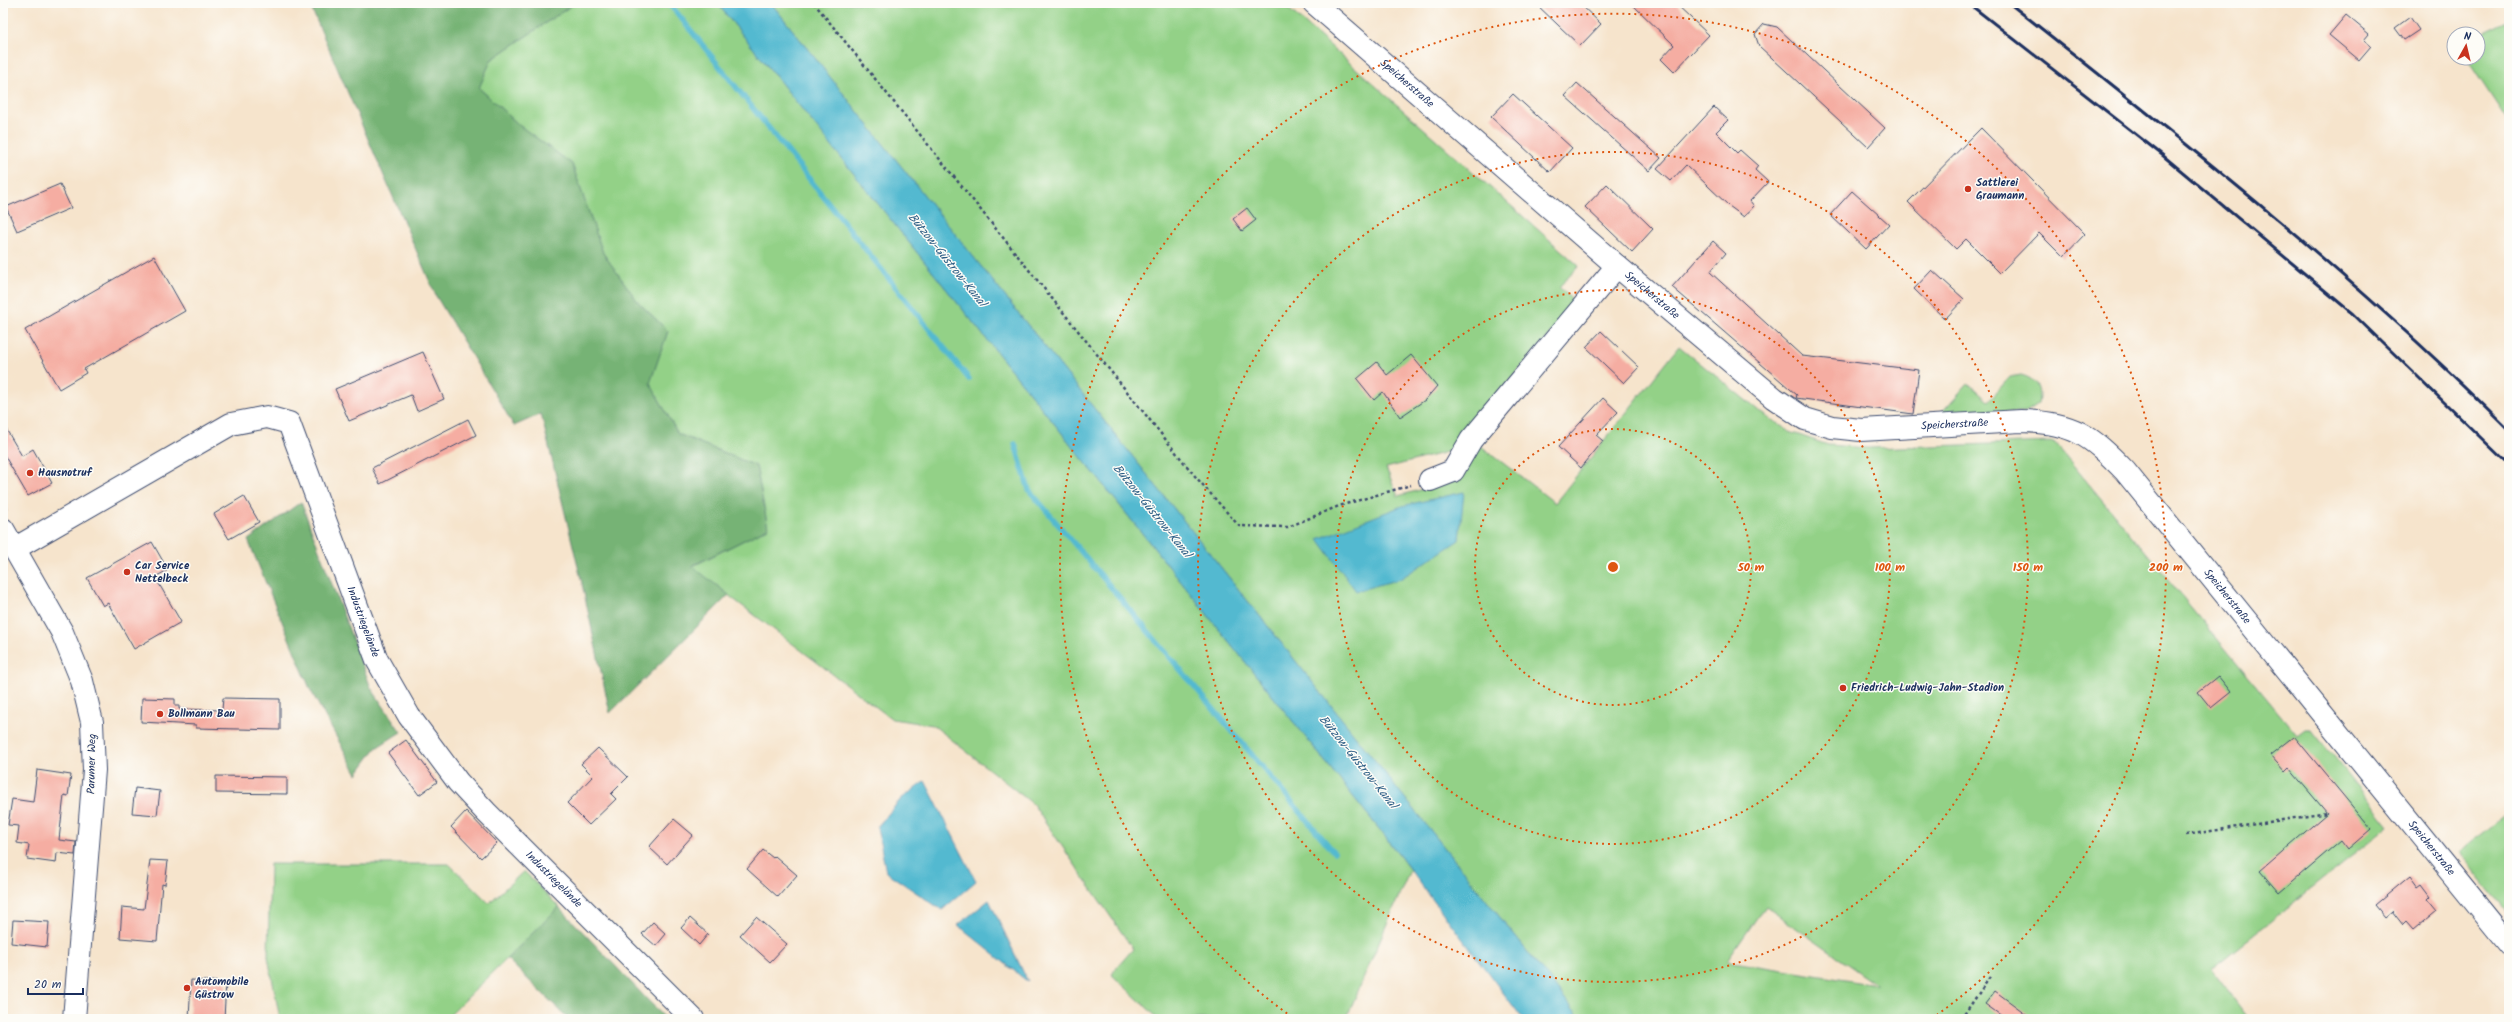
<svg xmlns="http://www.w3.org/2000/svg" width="2512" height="1022" viewBox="0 0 2512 1022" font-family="Kalam,sans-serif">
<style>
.green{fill:#93d187;stroke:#578072;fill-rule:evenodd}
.forest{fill:#76b374;stroke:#487169}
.water{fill:#52b9d0;stroke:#367497}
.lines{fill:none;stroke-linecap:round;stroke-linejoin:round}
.stream{stroke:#52b9d0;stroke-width:5.5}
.building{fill:#f5ada2}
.minor-casing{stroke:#3c4a6e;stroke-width:24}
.path{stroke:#3c4a6e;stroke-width:2.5;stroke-dasharray:3 3;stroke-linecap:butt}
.minor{stroke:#fff;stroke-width:22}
.rail{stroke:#1b2f5e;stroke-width:3}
.ring{fill:none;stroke:#de5710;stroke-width:2;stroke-dasharray:2 4}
.poi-dot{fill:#c8321e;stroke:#fdfcf7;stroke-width:1.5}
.labels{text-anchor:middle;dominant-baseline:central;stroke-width:3;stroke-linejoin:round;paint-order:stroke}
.street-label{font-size:11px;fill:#1b2f5e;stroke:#fdfcf7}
.poi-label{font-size:11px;font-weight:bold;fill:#1b2f5e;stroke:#fdfcf7;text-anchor:start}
.water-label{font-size:12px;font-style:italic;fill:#2e5f86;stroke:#fdfcf7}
.centre{fill:#de5710;stroke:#fdfcf7;stroke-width:2}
.ring-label{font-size:12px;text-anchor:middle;font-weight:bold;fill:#de5710;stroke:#fdfcf7;stroke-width:3;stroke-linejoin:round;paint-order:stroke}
</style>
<rect width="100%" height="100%" fill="#fdfcf7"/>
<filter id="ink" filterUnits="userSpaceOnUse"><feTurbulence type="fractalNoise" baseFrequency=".025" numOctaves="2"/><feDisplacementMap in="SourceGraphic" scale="8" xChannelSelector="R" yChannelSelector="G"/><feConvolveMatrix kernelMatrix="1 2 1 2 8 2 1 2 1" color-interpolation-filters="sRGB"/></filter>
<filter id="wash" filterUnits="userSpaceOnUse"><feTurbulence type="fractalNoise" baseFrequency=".012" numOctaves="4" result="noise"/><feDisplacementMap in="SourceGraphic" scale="16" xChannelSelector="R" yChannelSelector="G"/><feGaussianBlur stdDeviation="0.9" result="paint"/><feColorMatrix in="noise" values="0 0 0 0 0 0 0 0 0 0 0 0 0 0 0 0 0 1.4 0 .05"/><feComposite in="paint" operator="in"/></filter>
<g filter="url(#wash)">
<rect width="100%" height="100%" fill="#f6e4cc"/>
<path class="green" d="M575,3H717L1380,830L1410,870L1346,1019H1159L1111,974L1133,949L1033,804L933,725L892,719L691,567L768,528L756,466L678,434L650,383L668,331L638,302L603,253L572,164L520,126L479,88L491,60Z
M771,3H1282L1579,266L1559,287L1577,304L1447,452L1386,468L1398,496L1460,479L1477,443L1555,503L1679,346L1759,411L1790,432L1828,445L1868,448L2054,442L2297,735L2305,729H2311L2389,826L2211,969L2249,1019H1581ZM1765,906L1877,985L1727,961Z
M2509,20V123L2466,58H2478V35Z
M2021,375C2037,379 2041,389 2038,404L2026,412L1941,413L1968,383L1988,401L2010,377Z
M2509,811V914L2459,852Z
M270,864H449L489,903L524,871L559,907L446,1019H280L268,957Z"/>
<path class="forest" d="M309,3H575L491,60L479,88L520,126L572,164L603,253L638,302L668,331L650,383L678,434L756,466L768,528L692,566L729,595L610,713L581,579L541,414L514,426L436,296Z
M301,502L371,688L401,732L376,748L357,774L311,691L248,540Z
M559,907L666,1019H569L507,959Z"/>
<path class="water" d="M717,3H771L1581,1019H1523L1380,830Z
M1464,492L1459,540L1400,579L1356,591L1318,539L1402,506Z
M925,781L976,881L942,910L886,872L877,827L901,799Z
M989,900L1028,982L958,925Z"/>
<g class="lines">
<path class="stream" d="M669,3L969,379
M1015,444L1029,490L1334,852"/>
</g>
<g id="blocks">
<path class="building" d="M1535,3H1579L1601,24L1580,46Z
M1631,3H1675L1709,35L1674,72L1661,59L1674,45Z
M2346,15L2369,34L2364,40L2371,46L2359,60L2329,35Z
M2410,17L2419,30L2404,40L2395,28Z
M1764,24L1777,27L1885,128L1868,147L1759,46L1755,34Z
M1577,83L1661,158L1649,171L1565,96Z
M1513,94L1572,148L1550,172L1491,117Z
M1714,107L1728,120L1716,132L1737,153L1740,150L1758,166L1755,170L1768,182L1750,201L1754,206L1744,217L1729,206L1686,165L1671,181L1657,169Z
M1981,128L2085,234L2063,257L2039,233L2000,273L1966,239L1956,249L1908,202Z
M60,184L71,208L17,231L6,207Z
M1607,184L1653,229L1632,252L1585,207Z
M1852,191L1889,224L1866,249L1830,215Z
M1247,208L1256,220L1242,231L1233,219Z
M1713,241L1726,253L1710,272L1802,356L1919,370L1913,414L1796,398L1797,395L1672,287Z
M154,256L185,311L84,369L86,373L59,389L25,330Z
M1932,270L1964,299L1945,319L1914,289Z
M1601,331L1639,367L1624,383L1586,347Z
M423,352L444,399L417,411L411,395L349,421L335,389Z
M1411,355L1437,386L1425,400L1400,417L1383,392L1374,400L1357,379L1377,362L1387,375Z
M1603,398L1618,412L1596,435L1603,441L1581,468L1558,447Z
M468,419L476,435L380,484L372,468Z
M3,424L22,456L33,449L52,483L28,496L3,453Z
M244,496L259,522L229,539L214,514Z
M152,542L168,570L155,577L181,622L134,649L108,603L103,606L87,578Z
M2218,676L2231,692L2211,708L2198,692Z
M142,698L175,699V706H179V709L222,710L223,698L280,699V730L196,728V725L141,722Z
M2294,736L2371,829L2348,849L2341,840L2279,893L2260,871L2327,813L2289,768L2285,772L2270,755Z
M406,740L437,782L419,795L388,753Z
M598,748L628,777L611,794L616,799L589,825L567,803L593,776L581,764Z
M37,770L71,775L68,796L64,795L59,840L76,842L75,855L57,853L56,863L27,859L29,845L17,843L19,826L8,825L12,799L33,802Z
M216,776L287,777V794L216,793Z
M135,788L160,791L157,815L132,813Z
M466,811L497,843L481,858L451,827Z
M674,819L693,835L667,864L649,847Z
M763,850L773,858L775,856L797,875L778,897L747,869Z
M150,860L168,861L165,885L162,884L157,941L120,938L122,907L144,909Z
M2410,876L2418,887L2422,884L2431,896L2428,899L2437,910L2413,930L2406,922L2403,925L2392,911L2385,917L2375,905Z
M756,917L787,944L770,962L740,935Z
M690,918L708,934L699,945L681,928Z
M13,920L49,922L47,947L11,943Z
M653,922L666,934L656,946L642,934Z
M191,980L226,982L224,1019H189Z
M1995,991L2033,1019H2006L1985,1004Z"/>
</g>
</g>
<g filter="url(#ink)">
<use href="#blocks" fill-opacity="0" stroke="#3c4a6e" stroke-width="1"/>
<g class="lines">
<defs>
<g id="minor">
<path id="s1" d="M1314,3L1617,266L1774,398L1805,419L1832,427L1861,430L2021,421C2073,422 2090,435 2125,471L2509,944"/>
<path d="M1430,480L1453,471L1471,440L1617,266"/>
<path d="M3,529L62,632L82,681L92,722L94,770L74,1019"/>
<path id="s2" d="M14,549L231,424L267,417L289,423L377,660L409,716L458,782L486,812L693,1019"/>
</g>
</defs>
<use href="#minor" class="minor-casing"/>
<path class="path" d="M814,3L1195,476L1239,526L1288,527L1339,506L1411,485
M3,501L8,510
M2186,835L2327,813
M1961,1019L1990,977"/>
<use href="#minor" class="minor"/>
<path class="rail" d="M1968,3L2161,154L2353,314L2509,465
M2009,3C2181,139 2354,275 2509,430"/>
</g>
</g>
<g class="ring">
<circle cx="1613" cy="567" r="138"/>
<circle cx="1613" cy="567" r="277"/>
<circle cx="1613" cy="567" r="415"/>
<path d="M1292 1017A553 553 0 1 1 1934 1017"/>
</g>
<g class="poi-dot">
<circle cx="1968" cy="189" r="4"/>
<circle cx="30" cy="473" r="4"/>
<circle cx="127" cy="572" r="4"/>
<circle cx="1843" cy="688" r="4"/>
<circle cx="160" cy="714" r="4"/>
<circle cx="187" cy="988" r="4"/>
</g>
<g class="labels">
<g class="street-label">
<text stroke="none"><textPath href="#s1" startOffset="123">Speicherstraße</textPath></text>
<text stroke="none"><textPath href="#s1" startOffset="447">Speicherstraße</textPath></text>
<text stroke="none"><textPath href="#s1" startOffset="795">Speicherstraße</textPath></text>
<text stroke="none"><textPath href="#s1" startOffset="1143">Speicherstraße</textPath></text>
<text stroke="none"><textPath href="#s2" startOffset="522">Industriegelände</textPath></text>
<text transform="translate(92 764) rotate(-89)">Parumer Weg</text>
<text stroke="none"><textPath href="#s1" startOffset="1467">Speicherstraße</textPath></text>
<text stroke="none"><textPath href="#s2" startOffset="846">Industriegelände</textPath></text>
</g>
<g class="poi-label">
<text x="1976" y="183">Sattlerei<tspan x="1976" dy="13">Graumann</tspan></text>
<text x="38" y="473">Hausnotruf</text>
<text x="135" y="566">Car Service<tspan x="135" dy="13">Nettelbeck</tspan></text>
<text x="1851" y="688">Friedrich-Ludwig-Jahn-Stadion</text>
<text x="168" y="714">Bollmann Bau</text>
<text x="195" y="982">Automobile<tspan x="195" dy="13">Güstrow</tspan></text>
</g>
<g class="water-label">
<text transform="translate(947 260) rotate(51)">Bützow-Güstrow-Kanal</text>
<text transform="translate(1152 511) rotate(51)">Bützow-Güstrow-Kanal</text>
<text transform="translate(1358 762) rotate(51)">Bützow-Güstrow-Kanal</text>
</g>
</g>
<circle cx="1613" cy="567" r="6" class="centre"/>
<g class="ring-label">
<text x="1751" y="571">50 m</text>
<text x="1890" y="571">100 m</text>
<text x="2028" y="571">150 m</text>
<text x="2166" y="571">200 m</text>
</g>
<rect width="2512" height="1022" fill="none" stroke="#fdfcf7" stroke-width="16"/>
<g transform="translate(2466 46) rotate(8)"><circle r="19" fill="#fdfcf7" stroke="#a3aaba"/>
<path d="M0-3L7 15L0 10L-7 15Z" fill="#c8321e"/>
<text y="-6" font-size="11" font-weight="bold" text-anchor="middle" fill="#1b2f5e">N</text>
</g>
<path d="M28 988v6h55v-6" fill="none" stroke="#1b2f5e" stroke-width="2"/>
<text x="34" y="988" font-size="12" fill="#1b2f5e" stroke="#fdfcf7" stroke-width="3" paint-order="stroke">20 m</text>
</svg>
